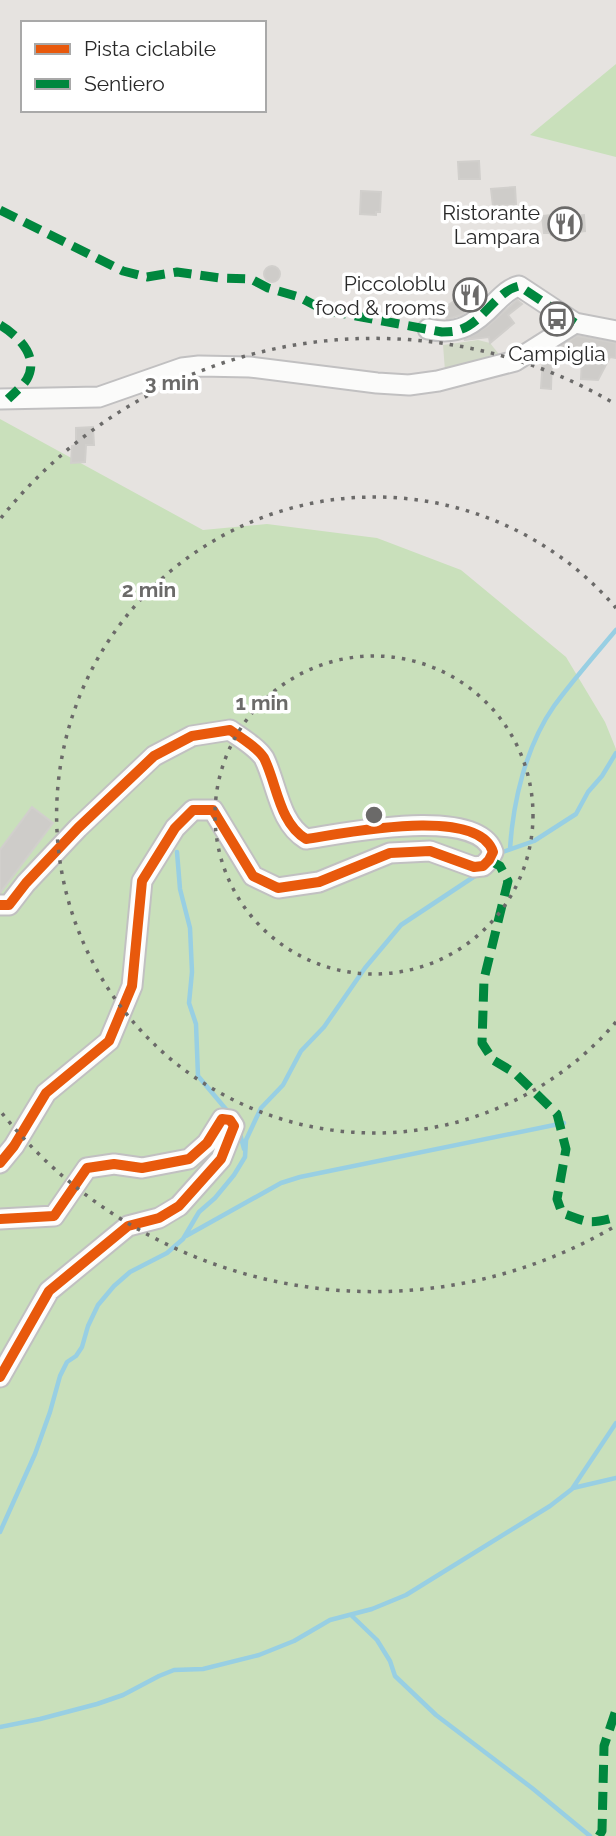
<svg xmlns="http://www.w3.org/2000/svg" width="616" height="1836" viewBox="0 0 616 1836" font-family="Raleway,sans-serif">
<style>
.green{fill:#c9e0bb}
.cemetery{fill:#d3dac8}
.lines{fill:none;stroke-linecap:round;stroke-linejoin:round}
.stream{stroke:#98cfe3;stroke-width:4.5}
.building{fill:#ceccc9;stroke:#d1cfcc;stroke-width:2}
.minor-casing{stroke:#c1c0c1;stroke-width:23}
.minor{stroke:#fbfbfa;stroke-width:19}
.quiet{stroke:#00873e;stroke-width:9;stroke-dasharray:18 9;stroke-linecap:butt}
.cycleway-casing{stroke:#fff;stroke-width:15}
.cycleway{stroke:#e8590c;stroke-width:10}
.ring{fill:none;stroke:#6b6a69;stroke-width:3.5;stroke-dasharray:3.5 7}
.labels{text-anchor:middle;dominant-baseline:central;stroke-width:7;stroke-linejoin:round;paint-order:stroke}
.poi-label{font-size:21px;fill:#292929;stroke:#fff;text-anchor:end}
.centre{fill:#6b6a69;stroke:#fff;stroke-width:3.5}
.ring-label{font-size:21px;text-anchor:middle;font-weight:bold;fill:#6b6a69;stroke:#fff;stroke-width:7;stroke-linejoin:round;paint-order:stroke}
</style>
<rect width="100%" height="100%" fill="#e6e3e0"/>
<path class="green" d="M616,64V157L530,135Z
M0,419L203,530L267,524L377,538L461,570L566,657L605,722L616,749V1836H0Z"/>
<path class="cemetery" d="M478,340L490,343L502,358L445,371L443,345Z"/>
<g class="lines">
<path class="stream" d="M510,849C513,801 526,746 554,706C573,680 595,655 616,630
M177,852L180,889L190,928L192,972L189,1003L196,1024L198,1076L230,1114
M500,853L534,841L576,814L588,792L602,776L616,753
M239,1130L244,1149
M186,1236L281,1183L300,1177L564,1123
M573,1488L616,1478
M0,1532L35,1454L50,1412L60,1376L67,1362L76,1356L82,1347L88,1326L98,1305L114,1286L130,1272L167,1253L183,1239L199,1212L215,1198L234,1175L245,1157L246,1140L261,1108L283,1085L301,1051L324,1027L365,968L401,925L478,874
M352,1616L377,1640L390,1661L395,1676L436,1715L532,1788L590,1836
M0,1727L40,1719L97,1704L123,1695L159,1676L174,1670L203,1669L259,1655L294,1641L330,1620L372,1609L406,1595L550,1506L572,1489L616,1423"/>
</g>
<path class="building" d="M479,161L480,179H459L458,162Z
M515,187L516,204L493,206L491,189Z
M361,191L381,192L380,212H376V215L360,214Z
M574,212L575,216L584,215L585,231L551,235L550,233H544L542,216Z
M264 274a8 8 0 1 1 16 0a8 8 0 1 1-16 0Z
M468,292L476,304L461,315L447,319L441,310Z
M517,300L522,304L508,315L514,323L490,343L489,337L464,340L488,326Z
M577,336L616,343V358L610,357L598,380L581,379L582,360L552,356L551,389L541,388L543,358Z
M93,427L94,445H86L85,462L71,463L72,446L76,445V428Z
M32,807L53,823L0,893V850Z"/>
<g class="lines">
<defs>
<path id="minor" d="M428,329C459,336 475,324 496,302C503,295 510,288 519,286L575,323L616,331
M0,399L99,397L182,368L199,366L250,367L377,383L409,385L438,381L515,361L575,323
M0,905H9L26,883L78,828L154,756L192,736L230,730C241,738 257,747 264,758C277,784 279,823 306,839C342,834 478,805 493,852L489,860L483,866L474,867L430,851L390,853L319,882L278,888L253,876L213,810H193L175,828L142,881L132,986L109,1041L46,1093L14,1146L0,1163
M0,1219L54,1216L87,1168L114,1164L142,1168L189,1159L207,1143L222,1119L230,1120L234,1126L221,1159L179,1206L159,1218L128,1226L49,1291L0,1377"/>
</defs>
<use href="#minor" class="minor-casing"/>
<use href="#minor" class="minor"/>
<path class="quiet" d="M0,210L123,271L147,277L177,272L220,278L251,279L268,288L299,297L324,310L442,332C447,332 454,332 459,330C483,323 496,291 519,286L575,323
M0,325C17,335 40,356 27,379C23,386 14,393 8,399
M489,860L500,866L508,881L484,979L482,1043L493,1060L515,1073L557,1114L566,1149L557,1199L562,1213C588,1222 587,1225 616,1217
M599,1836L602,1831L604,1746L616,1710"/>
<defs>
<path id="cycleway" d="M0,905H9L26,883L78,828L154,756L192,736L230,730C241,738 257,747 264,758C277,784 279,823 306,839C342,834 478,805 493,852L489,860L483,866L474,867L430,851L390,853L319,882L278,888L253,876L213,810H193L175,828L142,881L132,986L109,1041L46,1093L14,1146L0,1163
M0,1219L54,1216L87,1168L114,1164L142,1168L189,1159L207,1143L222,1119L230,1120L234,1126L221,1159L179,1206L159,1218L128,1226L49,1291L0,1377"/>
</defs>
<use href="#cycleway" class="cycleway-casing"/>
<use href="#cycleway" class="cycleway"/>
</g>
<g class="ring">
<circle cx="374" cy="815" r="159"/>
<path d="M616 1022A318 318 0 1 1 616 608"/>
<path d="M612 1228A477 477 0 0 1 1 1112M1 518A477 477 0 0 1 612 402"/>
</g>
<defs>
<symbol id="restaurant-ring" viewBox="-11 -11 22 22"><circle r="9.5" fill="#fff" stroke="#6b6a69" stroke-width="1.5"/><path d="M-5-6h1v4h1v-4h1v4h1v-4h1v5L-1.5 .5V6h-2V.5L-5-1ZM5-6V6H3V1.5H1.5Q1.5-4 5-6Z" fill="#6b6a69"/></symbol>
<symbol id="bus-ring" viewBox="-11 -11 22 22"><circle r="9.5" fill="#fff" stroke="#6b6a69" stroke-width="1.5"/><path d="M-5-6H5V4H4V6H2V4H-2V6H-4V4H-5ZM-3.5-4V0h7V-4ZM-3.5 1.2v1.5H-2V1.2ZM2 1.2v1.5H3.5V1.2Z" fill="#6b6a69"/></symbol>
</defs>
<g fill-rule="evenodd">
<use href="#restaurant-ring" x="546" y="205" width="38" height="38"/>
<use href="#restaurant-ring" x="451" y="276" width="38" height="38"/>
<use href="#bus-ring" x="538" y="300" width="38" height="38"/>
</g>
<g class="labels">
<g class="poi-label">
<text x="540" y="212">Ristorante<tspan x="540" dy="24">Lampara</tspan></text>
<text x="446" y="283">Piccoloblu<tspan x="446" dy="24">food &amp; rooms</tspan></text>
<text x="557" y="353" text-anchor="middle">Campiglia</text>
</g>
</g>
<circle cx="374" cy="815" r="10" class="centre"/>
<g class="ring-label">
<text x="172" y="390">3 min</text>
<text x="149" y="597">2 min</text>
<text x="262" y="710">1 min</text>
</g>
<rect x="21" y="21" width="245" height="91" fill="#ffffff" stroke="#a9a9a9" stroke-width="2"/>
<rect x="35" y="44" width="35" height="10" fill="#e8590c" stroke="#a9a9a9" stroke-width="2"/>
<text x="84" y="56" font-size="21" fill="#292929">Pista ciclabile</text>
<rect x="35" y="79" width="35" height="10" fill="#00873e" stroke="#a9a9a9" stroke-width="2"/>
<text x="84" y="91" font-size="21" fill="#292929">Sentiero</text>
</svg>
